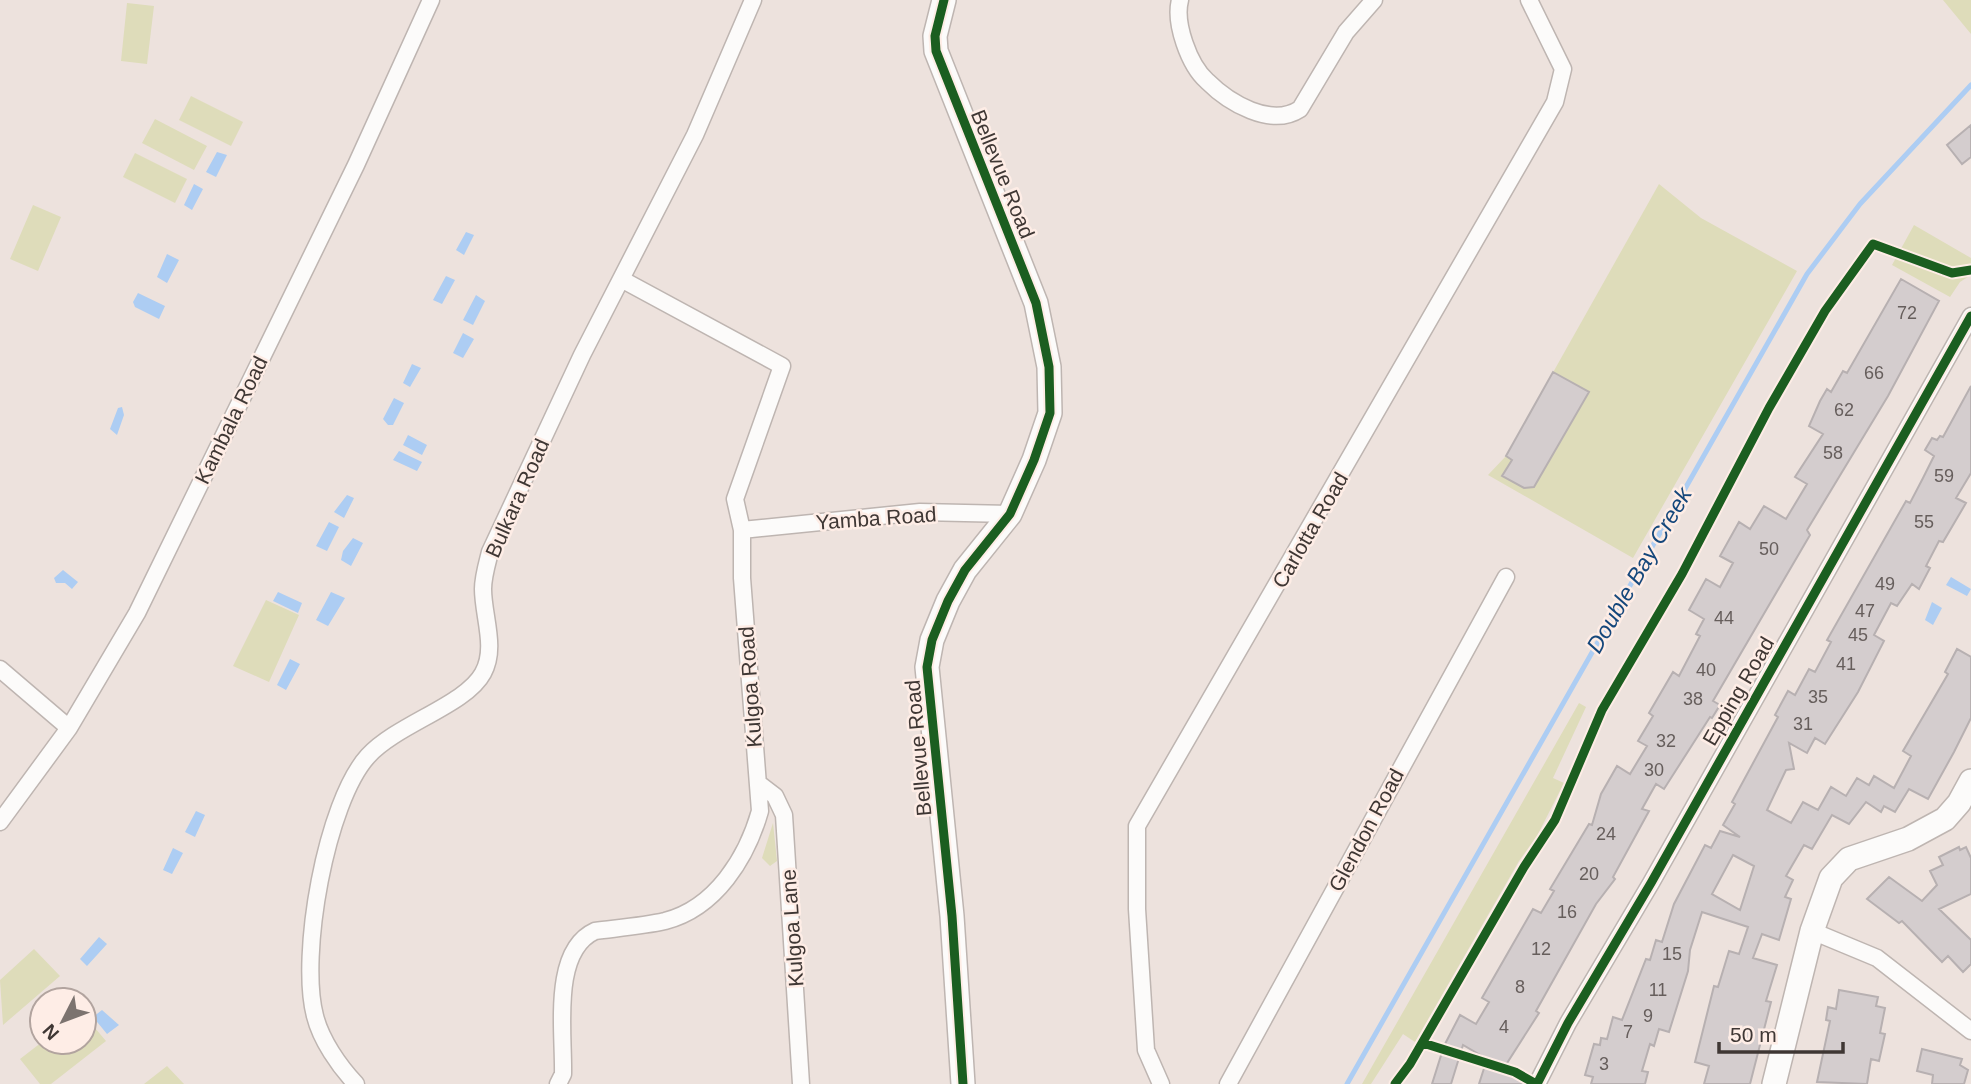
<svg xmlns="http://www.w3.org/2000/svg" width="1971" height="1084" viewBox="0 0 1971 1084" font-family="Helvetica,sans-serif">
<style>
.green{fill:#dedcba}
.water{fill:#adcdf3}
.lines{fill:none;stroke-linecap:round;stroke-linejoin:round}
.stream{stroke:#adcdf3;stroke-width:5}
.building{fill:#d4cdce;stroke:#b7b0b1;stroke-width:2;fill-rule:evenodd}
.street-casing{stroke:#beb5b1;stroke-width:19}
.secondary-casing{stroke:#beb5b1;stroke-width:26}
.street{stroke:#fcfbfa;stroke-width:16}
.secondary{stroke:#fcfbfa;stroke-width:23}
.cycleway-casing{stroke:#feede6;stroke-width:13}
.cycleway{stroke:#1b5e20;stroke-width:9}
.labels{text-anchor:middle;dominant-baseline:central;stroke-width:5;stroke-linejoin:round;paint-order:stroke}
.number-label{font-size:18px;fill:#665e5c}
.street-label{font-size:21px;fill:#3f3734;stroke:#feede6}
.water-label{font-size:23px;font-style:italic;fill:#15477b;stroke:#feede6}
</style>
<rect width="100%" height="100%" fill="#ede2dd"/>
<path class="green" d="M1943,0H1971V34Z
M127,3L154,6L147,64L121,61Z
M191,96L243,122L231,146L179,120Z
M155,119L207,146L194,170L142,143Z
M135,153L187,179L175,203L123,177Z
M1659,184L1701,218L1797,271L1633,558L1488,475L1506,456Z
M33,205L61,217L38,271L10,259Z
M1914,225L1971,258V275L1960,282L1950,297L1892,265Z
M266,600L299,615L269,682L233,666Z
M1579,703L1586,707L1553,778L1564,783L1537,836L1519,861L1415,1042L1403,1034L1371,1084H1362Z
M773,823L777,861L770,866L762,858Z
M34,949L60,976L3,1025L0,980Z
M84,1015L106,1041L51,1084H40L20,1059L42,1042H84Z
M167,1066L184,1084H144Z"/>
<path class="water" d="M217,152L227,155L216,177L206,172Z
M194,184L203,189L192,210L184,205Z
M466,232L474,235L464,255L456,250Z
M167,254L179,260L167,283L157,277Z
M446,276L455,280L442,304L433,300Z
M138,293L165,306L159,319L135,307L133,302Z
M476,295L485,301L473,325L463,320Z
M463,333L474,339L463,358L453,353Z
M412,364L421,368L410,387L403,383Z
M394,398L404,403L393,425H388L383,419Z
M122,407L124,415L117,435L110,429L118,408Z
M408,435L427,445L422,455L403,445Z
M399,451L422,462L417,471L393,460Z
M347,495L354,498L344,518L334,512Z
M329,522L339,527L327,551L316,546Z
M353,538L363,543L351,566L341,560L343,551Z
M63,570L78,582L72,589L65,583H56L54,578Z
M1951,577L1971,589L1967,596L1946,585Z
M278,592L302,603L298,613L273,601Z
M331,592L345,598L328,626L316,620Z
M1932,602L1942,608L1933,625L1925,620Z
M290,659L300,664L286,690L277,685Z
M196,811L205,815L195,837L185,832Z
M173,848L183,853L172,874L163,870Z
M99,937L107,944L87,966L80,959Z
M102,1010L119,1025L107,1034L93,1017Z"/>
<g class="lines">
<path class="stream" d="M1347,1084L1807,274L1860,204L1971,85"/>
</g>
<path class="building" d="M1971,125V157L1962,164L1947,145Z
M1901,279L1939,301L1888,396L1807,530L1810,535L1713,701L1720,705L1712,718L1710,717L1664,789L1656,784L1642,809L1649,811L1613,877L1615,879L1596,904L1536,1011L1539,1013L1502,1071L1528,1079L1527,1084H1479L1487,1059L1463,1045L1451,1084H1432L1444,1046L1460,1015L1476,1024L1489,1002L1482,998L1533,909L1541,913L1554,891L1550,889L1589,824L1592,825L1601,794L1617,766L1630,774L1647,746L1638,741L1653,716L1649,713L1673,672L1679,676L1700,636L1696,634L1704,619L1689,610L1706,579L1720,587L1733,563L1720,556L1739,522L1750,529L1764,506L1786,519L1807,484L1795,477L1823,434L1809,426L1820,401L1827,389L1831,392L1843,371L1847,373Z
M1553,372L1589,392L1534,487L1524,488L1502,476L1512,460L1506,456Z
M1971,386V473L1956,498L1966,503L1943,542L1939,541L1926,566L1930,568L1919,589L1912,584L1897,606L1891,603L1874,635L1884,641L1858,692L1825,744L1815,738L1807,753L1789,743L1794,769L1786,770L1767,810L1791,823L1803,802L1818,810L1831,787L1846,796L1857,778L1869,785L1874,776L1894,788L1911,756L1903,751L1948,674L1945,672L1957,649L1971,657V718L1954,752L1928,799L1909,789L1895,812L1884,806L1881,812L1866,802L1849,824L1832,815L1812,849L1804,845L1786,876L1793,880L1785,897L1791,899L1779,940L1762,934L1753,958L1777,965L1766,1001L1771,1002L1750,1084H1704L1709,1066L1695,1062L1714,986L1718,987L1729,951L1739,954L1748,927L1702,912L1690,950L1688,971L1669,1032L1659,1029L1654,1046L1650,1044L1642,1071L1648,1072L1645,1084H1591L1593,1077L1585,1075L1594,1044L1600,1045L1601,1038L1607,1039L1613,1017L1622,1020L1646,959L1650,960L1656,940L1662,942L1674,904L1705,845L1711,848L1720,831L1740,837L1723,825L1735,804L1732,802L1778,717L1775,715L1788,691L1795,695L1809,669L1815,672L1831,642L1827,640L1906,501L1910,503L1923,478L1934,456L1925,450L1932,438L1937,440L1940,436L1943,437ZM1733,855L1754,866L1740,910L1712,894Z
M1959,847L1960,850L1966,847L1971,858V894L1939,909L1971,940V964L1963,972L1948,956L1942,962L1902,921L1899,923L1867,899L1889,877L1922,901L1937,885L1930,871L1943,865L1939,857Z
M1839,990L1878,997L1876,1006L1885,1008L1880,1033L1885,1034L1879,1061L1871,1059L1867,1084L1817,1082L1830,1021L1826,1020L1828,1007L1836,1009Z
M1922,1049L1962,1059L1960,1065L1968,1070L1964,1084H1932L1933,1075L1917,1071Z"/>
<g class="lines">
<defs>
<path id="street" d="M1180,0C1174,23 1189,65 1207,81C1229,103 1271,128 1300,109L1346,32L1374,0
M742,530L920,512L1010,514
M0,669L69,728
M758,783L775,796L784,815L801,1084
M0,822L69,728L137,613L356,165L431,0
M1812,931L1877,958L1971,1031
M356,1084C339,1066 321,1040 315,1016C299,956 326,802 368,756C397,724 466,705 483,673C497,648 483,616 483,589C483,577 487,564 490,552L582,355L695,135L753,0
M558,1084L563,1074C564,1032 551,951 595,931C618,928 643,926 665,921C716,908 747,857 760,811L742,578V530L735,499L782,366L621,279
M1161,1084L1146,1050L1137,909V826L1555,102L1563,69L1529,0
M1228,1084L1506,577
M1537,1084L1568,1023L1651,883L1971,316"/>
<path id="secondary" d="M944,0L935,36L936,51L1036,303L1049,367L1050,413L1034,460L1010,514L965,570L948,601L932,640L927,667L952,916L963,1084
M1774,1084L1812,931L1831,878L1849,859L1908,839L1945,819L1959,803L1971,781"/>
</defs>
<use href="#street" class="street-casing"/>
<use href="#secondary" class="secondary-casing"/>
<use href="#street" class="street"/>
<use href="#secondary" class="secondary"/>
<defs>
<path id="cycleway" d="M944,0L935,36L936,51L1036,303L1049,367L1050,413L1034,460L1010,514L965,570L948,601L932,640L927,667L952,916L963,1084
M1423,1043L1515,1072L1536,1084
M1395,1084L1410,1064L1524,867L1555,820L1602,710L1682,574L1769,408L1825,311L1873,244L1952,273L1971,270
M1537,1084L1568,1023L1651,883L1971,316"/>
</defs>
<use href="#cycleway" class="cycleway-casing"/>
<use href="#cycleway" class="cycleway"/>
</g>
<g class="labels">
<g class="number-label">
<text x="1907" y="313">72</text>
<text x="1874" y="373">66</text>
<text x="1844" y="410">62</text>
<text x="1833" y="453">58</text>
<text x="1944" y="476">59</text>
<text x="1924" y="522">55</text>
<text x="1769" y="549">50</text>
<text x="1885" y="584">49</text>
<text x="1865" y="611">47</text>
<text x="1724" y="618">44</text>
<text x="1858" y="635">45</text>
<text x="1846" y="664">41</text>
<text x="1706" y="670">40</text>
<text x="1818" y="697">35</text>
<text x="1693" y="699">38</text>
<text x="1803" y="724">31</text>
<text x="1666" y="741">32</text>
<text x="1654" y="770">30</text>
<text x="1606" y="834">24</text>
<text x="1589" y="874">20</text>
<text x="1567" y="912">16</text>
<text x="1541" y="949">12</text>
<text x="1672" y="954">15</text>
<text x="1520" y="987">8</text>
<text x="1658" y="990">11</text>
<text x="1648" y="1016">9</text>
<text x="1504" y="1027">4</text>
<text x="1628" y="1032">7</text>
<text x="1604" y="1064">3</text>
</g>
<g class="street-label">
<text transform="translate(1003 174) rotate(68)">Bellevue Road</text>
<text transform="translate(231 420) rotate(-64)">Kambala Road</text>
<text transform="translate(517 498) rotate(-66)">Bulkara Road</text>
<text transform="translate(876 518) rotate(-4)">Yamba Road</text>
<text transform="translate(1310 530) rotate(-60)">Carlotta Road</text>
<text transform="translate(750 687) rotate(-94)">Kulgoa Road</text>
<text transform="translate(1738 691) rotate(-60)">Epping Road</text>
<text transform="translate(918 748) rotate(-95)">Bellevue Road</text>
<text transform="translate(1366 830) rotate(-62)">Glendon Road</text>
<text transform="translate(792 928) rotate(-94)">Kulgoa Lane</text>
</g>
<g class="water-label">
<text transform="translate(1639 570) rotate(-60)">Double Bay Creek</text>
</g>
</g>
<g transform="translate(63 1021) rotate(228)"><circle r="33" fill="#feede6" stroke="#b2a49f" stroke-width="2"/>
<path d="M0-5L12 26L0 18L-12 26Z" fill="#7c736f"/>
<text y="-10" font-size="19" font-weight="bold" text-anchor="middle" fill="#3f3734">N</text>
</g>
<path d="M1719 1042v10h124v-10" fill="none" stroke="#3f3734" stroke-width="3.5"/>
<text x="1730" y="1042" font-size="21" fill="#3f3734" stroke="#feede6" stroke-width="5" paint-order="stroke">50 m</text>
</svg>
